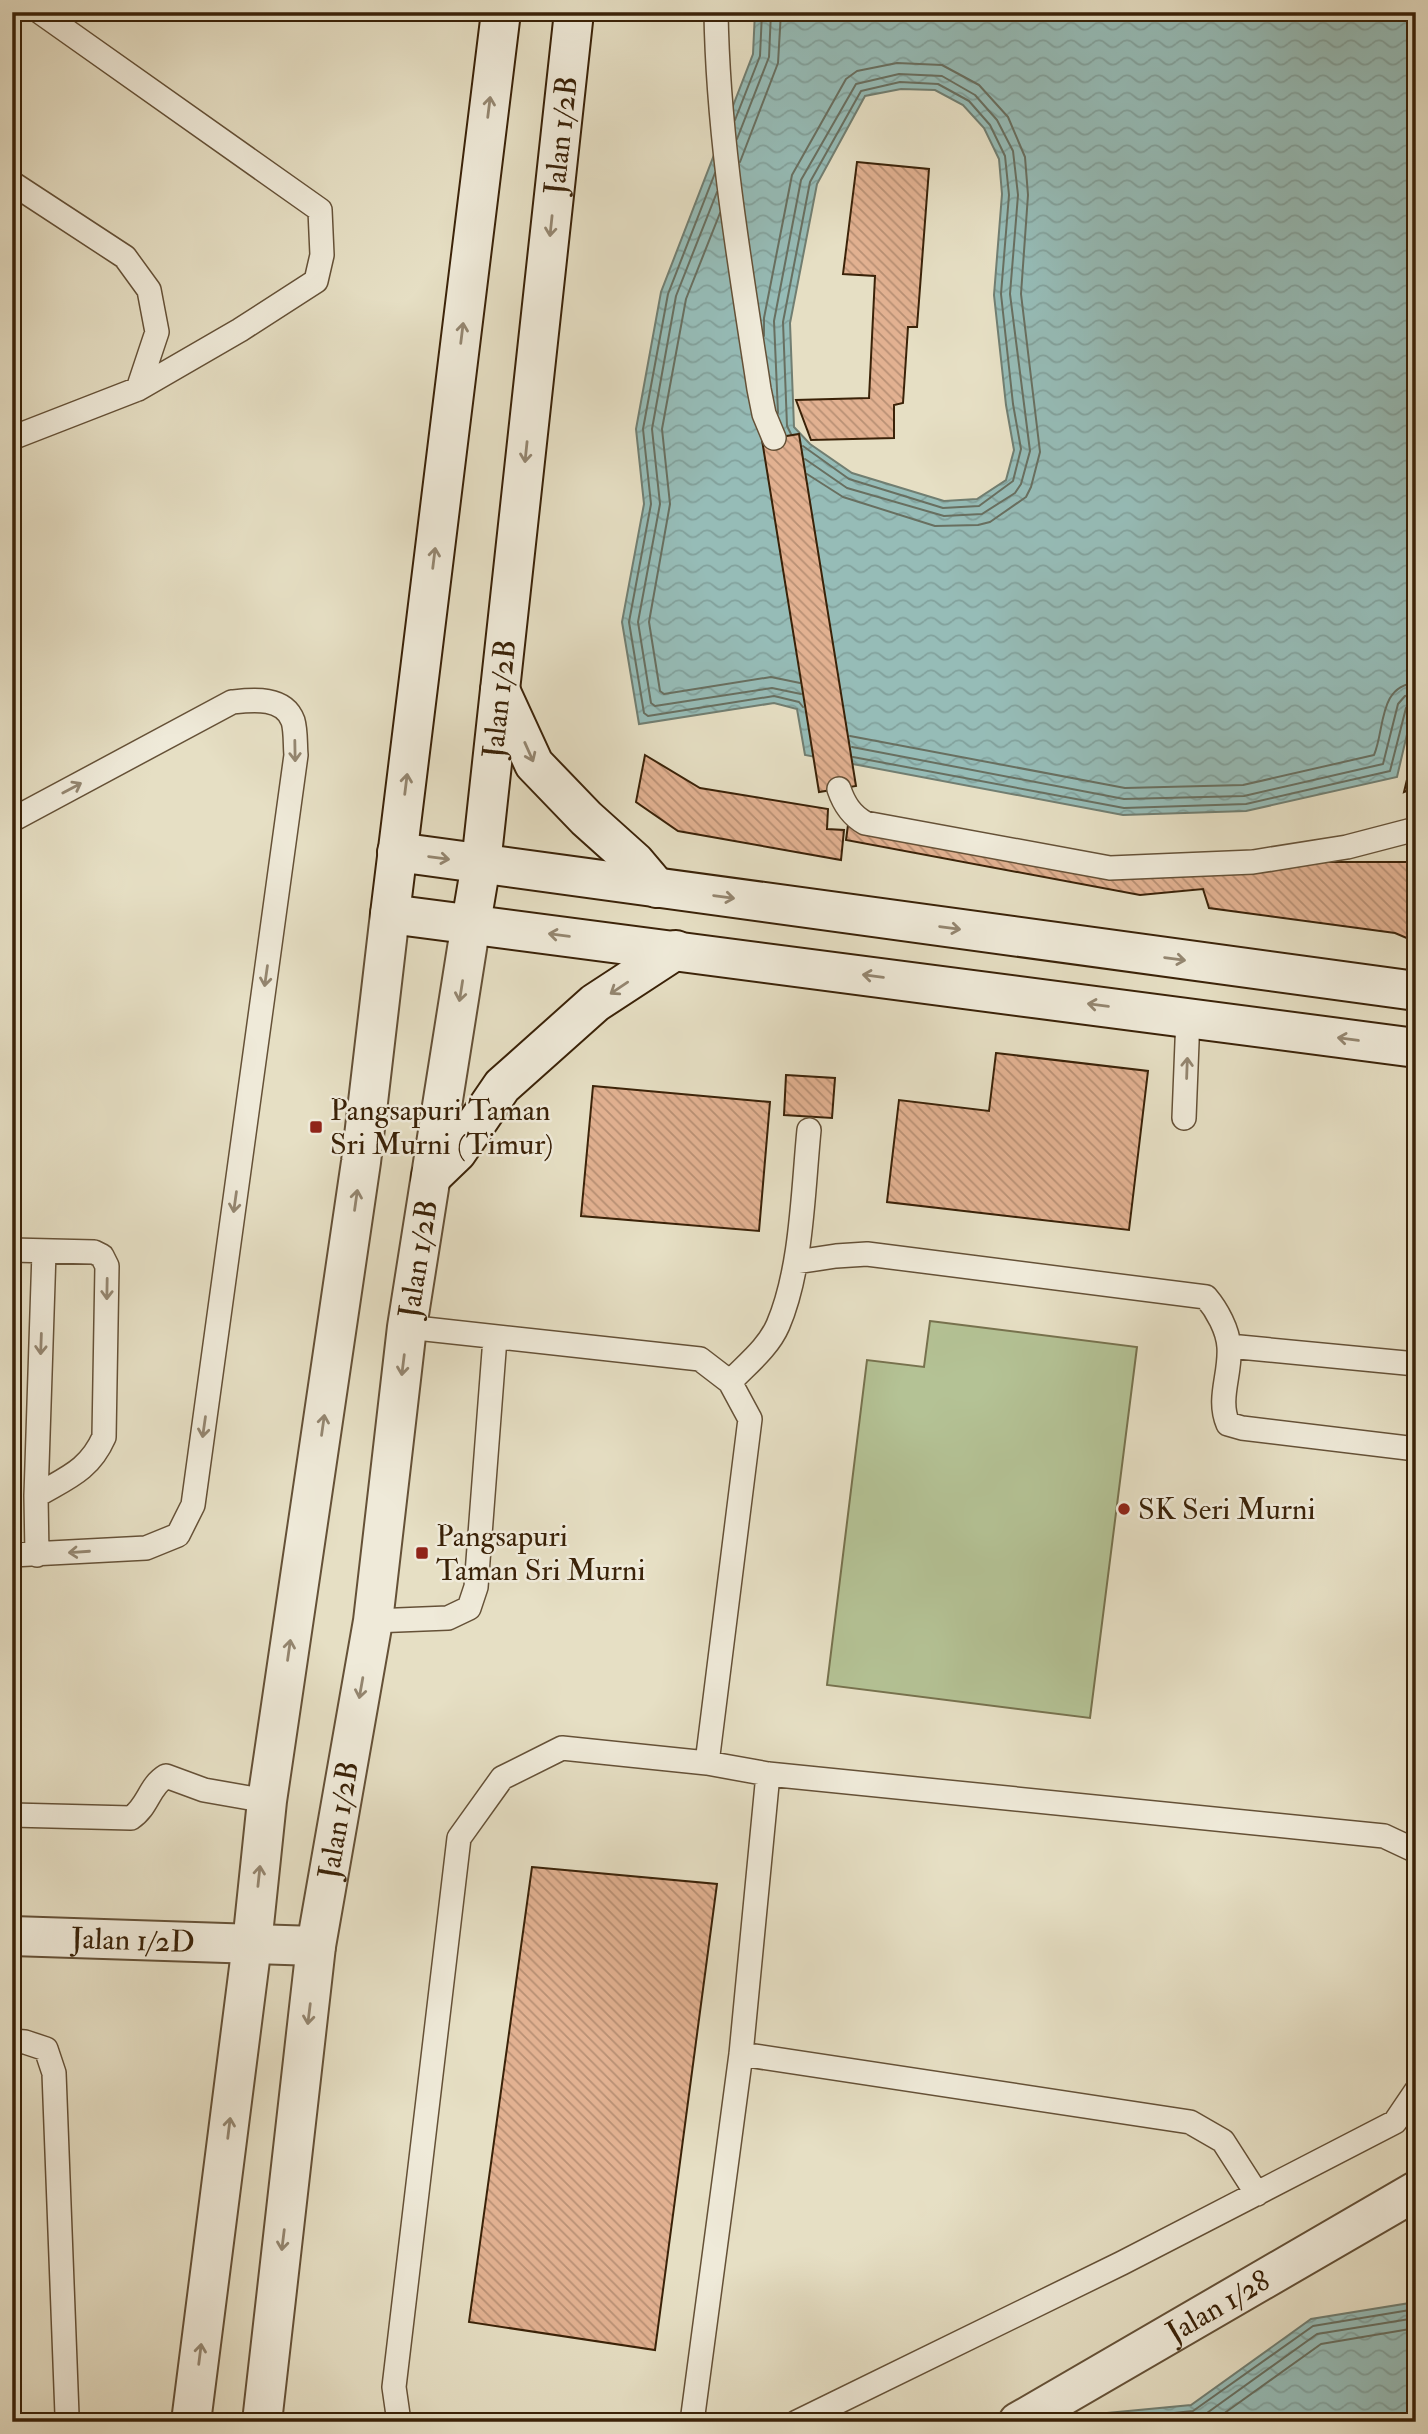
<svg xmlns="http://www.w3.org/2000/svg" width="1428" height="2434" viewBox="0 0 1428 2434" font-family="'IM FELL Double Pica',serif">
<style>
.pitch{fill:#b4c295;stroke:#77724e;stroke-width:2}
.water{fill:url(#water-waves);stroke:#717e71;stroke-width:2;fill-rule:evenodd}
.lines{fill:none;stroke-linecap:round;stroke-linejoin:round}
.shore{stroke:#686f60;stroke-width:2}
.building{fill:url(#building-back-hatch);stroke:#3a2208;stroke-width:2}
.lane-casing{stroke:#655137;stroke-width:26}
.street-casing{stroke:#655137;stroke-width:42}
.secondary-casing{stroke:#3a2208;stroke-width:42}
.lane{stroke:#efead9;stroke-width:23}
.street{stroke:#efead9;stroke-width:38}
.secondary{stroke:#efead9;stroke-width:38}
.oneway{stroke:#948670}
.poi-dot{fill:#8f2418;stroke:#efead9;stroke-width:2.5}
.labels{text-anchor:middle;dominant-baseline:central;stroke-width:5;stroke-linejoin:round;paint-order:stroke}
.street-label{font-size:30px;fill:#3a2208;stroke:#efead9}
.poi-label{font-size:30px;fill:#3a2208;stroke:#efead9;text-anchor:start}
</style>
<defs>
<pattern id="water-waves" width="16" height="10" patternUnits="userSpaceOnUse" patternTransform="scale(1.75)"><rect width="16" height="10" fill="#96bcb7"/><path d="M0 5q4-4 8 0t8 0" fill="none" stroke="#82a19c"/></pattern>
<pattern id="building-back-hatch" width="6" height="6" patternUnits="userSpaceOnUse" patternTransform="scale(1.75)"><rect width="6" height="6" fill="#e2b191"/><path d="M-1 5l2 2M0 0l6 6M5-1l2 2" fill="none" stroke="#b89074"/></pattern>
</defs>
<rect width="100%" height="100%" fill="#e6dfc4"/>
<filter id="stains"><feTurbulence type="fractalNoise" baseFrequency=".00286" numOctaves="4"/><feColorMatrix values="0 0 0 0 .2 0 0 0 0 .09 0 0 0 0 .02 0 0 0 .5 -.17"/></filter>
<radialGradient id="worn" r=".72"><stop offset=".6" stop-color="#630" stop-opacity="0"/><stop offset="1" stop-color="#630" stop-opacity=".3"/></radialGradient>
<path class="pitch" d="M930,1321L1137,1347L1090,1718L827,1685L867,1360L924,1367Z"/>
<path class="water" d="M755,12H1416V696L1397,777L1246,811L1123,815L805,755L797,709L774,703L639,724L622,622L644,504L636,429L661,292L753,54ZM901,89L935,90L963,105L984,128L999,159L1002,194L994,295L1006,405L1014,450L1006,480L977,499L944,501L852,473L810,444L794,427L790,323L817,184L865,96Z
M1416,2302V2422H1074L1086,2415L1191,2405L1311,2319Z"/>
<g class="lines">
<path class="shore" d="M735,120L760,56L762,12
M737,139L769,57L771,12
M740,162L778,63L781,12
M715,173L668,294L643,429L651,504L629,622L644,713L648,716L774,696L799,702L803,707
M717,192L676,296L652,429L660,504L638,622L651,703L655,706L772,688L801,694
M720,213L686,299L662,429L670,504L649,622L660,691L664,694L771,677L800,683
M764,336V318L792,175L846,79L857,71L897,63L942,65L979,85L1008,117L1025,157L1028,195L1021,294L1040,452L1031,487L1026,497L990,522L978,525L935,526L843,497L807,474
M778,413L774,321L801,180L856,84L899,74L942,76L975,95L997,120L1013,151L1018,195L1010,294L1030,451L1021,484L1015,493L982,514L944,516L847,488L805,459
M791,434L787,426L783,322L810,182L861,91L900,82L938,84L969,101L990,125L1005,156L1009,195L1001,294L1013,404L1021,449L1013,481L979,506L943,508L849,479L803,446
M850,736L1125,788L1243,785L1374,755C1385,730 1378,685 1416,683
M852,747L1124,799L1244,796L1383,764L1398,704L1405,696L1416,694
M853,757L1124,808L1246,804L1390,771L1406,708L1410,704L1416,703
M1088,2422L1193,2411L1313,2326L1416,2309
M1179,2422L1200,2418L1317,2334L1416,2318
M1212,2422L1321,2344L1416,2328"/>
</g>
<path class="building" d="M857,162L929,169L917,327H908L903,403L894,405V438L811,440L796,400L869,398L875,276L843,274Z
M799,434L856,786L819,792L762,440Z
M1416,742V787L1404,792Z
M645,755L700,788L828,809L827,829L844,830L841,860L678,831L636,802Z
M848,825L1132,876L1282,862H1416V942L1395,933L1209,908L1203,889L1140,895L846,840Z
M996,1053L1148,1071L1129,1230L887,1202L899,1100L989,1111Z
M786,1075L835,1078L832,1118L784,1115Z
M593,1086L770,1102L759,1231L581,1216Z
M532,1867L717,1884L655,2350L469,2322Z"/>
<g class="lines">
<defs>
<path id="lane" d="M716,12C718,139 740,264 759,389L764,414L774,438
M12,183L125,257L149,290L157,332L138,389
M12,438L138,389L240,330L316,281L322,255L320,210L40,12
M839,789C844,804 851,815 865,823L1110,868L1253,862L1347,847L1416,829
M12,820L232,702C252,700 284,696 293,721C296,731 295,745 296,755L193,1505L178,1535L146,1548L12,1555
M1184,1118L1188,1017
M12,1250L94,1252L102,1256L107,1266L104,1437C89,1471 66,1478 36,1496
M796,1262L836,1256L867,1254L1206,1297C1217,1310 1228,1330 1229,1347C1231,1374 1217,1399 1228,1424L1242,1428L1416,1449
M407,1327L700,1359L730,1382L750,1419L707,1763
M1229,1346L1416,1364
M730,1382C747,1364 768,1348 778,1325C802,1269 803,1190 809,1130
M37,1555L36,1496L44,1252
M373,1621L448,1618L469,1608L476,1587L495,1338
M12,1815L131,1818C148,1807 149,1786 166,1776L204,1790L267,1801
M12,2041L25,2042L46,2049L54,2073L67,2415L64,2422
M741,2054L1190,2122L1223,2141L1257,2194
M399,2422L394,2387L459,1838L502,1778L562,1748L707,1763L768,1774L1384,1836L1416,1851
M692,2422L741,2054L768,1774
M797,2422L1122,2263L1395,2122L1416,2091"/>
<g id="street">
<path id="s1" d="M12,1936L316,1946"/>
<path d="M191,2422L252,1944L267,1801L361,1162L390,914"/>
<path id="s2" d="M262,2422L316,1946L373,1621L407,1327L471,923"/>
<path id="s3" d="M1018,2422L1416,2191"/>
</g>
<g id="secondary">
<path d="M501,12L390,914L1416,1048"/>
<path d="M500,690L534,764L586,818L635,862L657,888"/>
<path d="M397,852L1416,991"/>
<path id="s4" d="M471,923L481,864L574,12"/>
<path d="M431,1177L457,1152L502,1086L595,1003L676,950"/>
</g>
</defs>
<use href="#lane" class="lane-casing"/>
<use href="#street" class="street-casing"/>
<use href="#secondary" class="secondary-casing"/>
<use href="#lane" class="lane"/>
<use href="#street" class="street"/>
<use href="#secondary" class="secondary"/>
</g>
<defs><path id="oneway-shaft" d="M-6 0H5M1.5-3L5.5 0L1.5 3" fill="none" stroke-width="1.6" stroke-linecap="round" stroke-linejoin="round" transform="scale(1.75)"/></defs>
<g class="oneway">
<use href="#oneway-shaft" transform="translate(489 107) rotate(-83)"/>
<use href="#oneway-shaft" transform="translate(551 226) rotate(96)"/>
<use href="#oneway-shaft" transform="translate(462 333) rotate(-83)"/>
<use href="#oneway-shaft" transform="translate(526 452) rotate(96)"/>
<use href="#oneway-shaft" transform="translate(434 558) rotate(-83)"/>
<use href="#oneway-shaft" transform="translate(295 751) rotate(89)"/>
<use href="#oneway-shaft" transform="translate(529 752) rotate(66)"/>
<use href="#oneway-shaft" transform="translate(406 784) rotate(-83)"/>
<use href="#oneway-shaft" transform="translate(72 788) rotate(-28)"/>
<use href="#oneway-shaft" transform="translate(439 858) rotate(8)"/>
<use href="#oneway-shaft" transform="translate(724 897) rotate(8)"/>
<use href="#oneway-shaft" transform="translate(950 928) rotate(8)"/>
<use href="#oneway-shaft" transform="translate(559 935) rotate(-173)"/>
<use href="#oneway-shaft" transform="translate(1175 959) rotate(8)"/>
<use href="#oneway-shaft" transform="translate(266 976) rotate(98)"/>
<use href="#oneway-shaft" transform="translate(873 976) rotate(-173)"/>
<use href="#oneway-shaft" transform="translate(619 988) rotate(146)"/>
<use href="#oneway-shaft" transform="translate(461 991) rotate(99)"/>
<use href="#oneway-shaft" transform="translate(1098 1005) rotate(-173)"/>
<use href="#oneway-shaft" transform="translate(1348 1039) rotate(-172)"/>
<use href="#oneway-shaft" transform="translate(1187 1068) rotate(-88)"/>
<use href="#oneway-shaft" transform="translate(356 1200) rotate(-82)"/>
<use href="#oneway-shaft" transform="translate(235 1202) rotate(98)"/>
<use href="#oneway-shaft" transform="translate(107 1289) rotate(91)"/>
<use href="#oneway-shaft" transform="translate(41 1344) rotate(92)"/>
<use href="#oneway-shaft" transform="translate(403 1365) rotate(97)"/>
<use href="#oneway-shaft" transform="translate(323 1425) rotate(-82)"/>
<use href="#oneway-shaft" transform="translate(204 1427) rotate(98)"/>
<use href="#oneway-shaft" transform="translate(79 1552) rotate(176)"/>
<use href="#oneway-shaft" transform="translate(289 1650) rotate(-82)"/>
<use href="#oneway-shaft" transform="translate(361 1688) rotate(100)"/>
<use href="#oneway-shaft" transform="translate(259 1876) rotate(-84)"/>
<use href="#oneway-shaft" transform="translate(309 2014) rotate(97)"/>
<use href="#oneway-shaft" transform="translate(229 2128) rotate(-83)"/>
<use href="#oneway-shaft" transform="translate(283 2240) rotate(97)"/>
<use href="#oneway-shaft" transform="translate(200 2354) rotate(-83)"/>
</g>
<g class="poi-dot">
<rect x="309" y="1120" width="14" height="14" rx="3.5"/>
<circle cx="1124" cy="1509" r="7"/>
<rect x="415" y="1546" width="14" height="14" rx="3.5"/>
</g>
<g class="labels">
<g class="street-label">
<text stroke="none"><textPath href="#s4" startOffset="793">Jalan 1/2B</textPath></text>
<text stroke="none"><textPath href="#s4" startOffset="226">Jalan 1/2B</textPath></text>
<text stroke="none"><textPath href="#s2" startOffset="1174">Jalan 1/2B</textPath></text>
<text stroke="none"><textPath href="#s2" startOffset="607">Jalan 1/2B</textPath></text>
<text stroke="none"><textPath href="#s1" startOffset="121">Jalan 1/2D</textPath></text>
<text stroke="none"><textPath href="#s3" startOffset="231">Jalan 1/28</textPath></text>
</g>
<g class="poi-label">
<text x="330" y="1110">Pangsapuri Taman<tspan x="330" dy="34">Sri Murni (Timur)</tspan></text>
<text x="1138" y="1509">SK Seri Murni</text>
<text x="436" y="1536">Pangsapuri<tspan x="436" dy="34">Taman Sri Murni</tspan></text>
</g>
</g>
<rect width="1428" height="2434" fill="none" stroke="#e6dfc4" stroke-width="42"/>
<rect x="14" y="14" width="1400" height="2406" fill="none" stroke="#3a2208" stroke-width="3.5"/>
<rect x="21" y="21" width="1386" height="2392" fill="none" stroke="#3a2208" stroke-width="2"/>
<rect width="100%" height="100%" filter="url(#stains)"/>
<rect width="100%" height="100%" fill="url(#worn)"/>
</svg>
